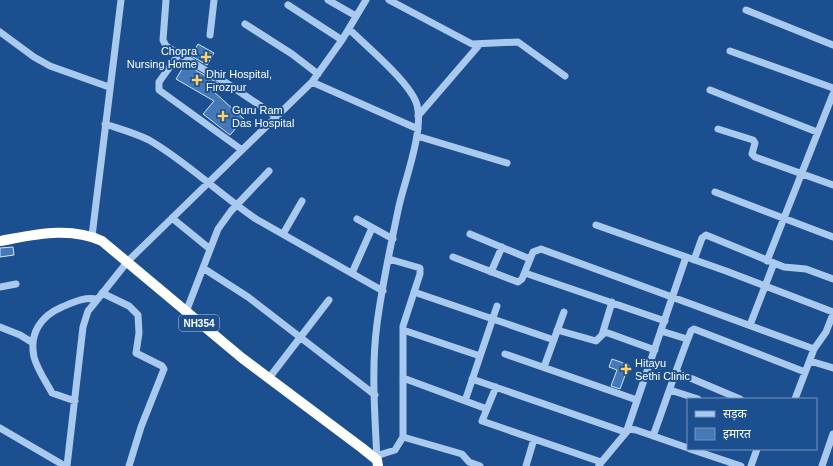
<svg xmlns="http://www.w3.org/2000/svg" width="833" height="466" viewBox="0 0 833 466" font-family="Helvetica,'Noto Sans Devanagari',sans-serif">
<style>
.building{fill:#4478b7;stroke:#cfe3fa}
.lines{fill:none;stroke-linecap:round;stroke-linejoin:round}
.minor{stroke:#a9c9ee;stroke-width:7}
.highway{stroke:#fff;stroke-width:10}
.poi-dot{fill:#ffd166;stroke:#1b4f8f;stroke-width:1.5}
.labels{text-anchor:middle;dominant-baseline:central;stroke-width:4;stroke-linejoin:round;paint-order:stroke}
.shield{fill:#1b4f8f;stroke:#bbcadd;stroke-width:1}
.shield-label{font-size:10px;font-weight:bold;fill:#fff}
.poi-label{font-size:11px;fill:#fff;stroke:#1b4f8f;text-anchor:start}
</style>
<rect width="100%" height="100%" fill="#1b4f8f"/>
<path class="building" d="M198,44L214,53L207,65L191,56Z
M185,64L218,83L213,91L244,119L230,135L203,114L214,101L176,79Z
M13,247L14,255L0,257V248Z
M612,359L629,365L620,389L611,386L617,370L609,367Z"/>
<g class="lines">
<path class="minor" d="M166,0L163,40L166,46L228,84L277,117
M328,0L356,16
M389,0L472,44L518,42L565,76
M288,5L342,40
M746,10L833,45
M245,24L292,54L318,74
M349,29C366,46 411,83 417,105C424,130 405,180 399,206C391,244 382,285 377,324C371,369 375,415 377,460
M0,32L34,57L50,66L109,87
M210,35L214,0
M730,51L833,88
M179,54L159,82V90L242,150
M312,82L418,129
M710,90L817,132
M418,116L480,44
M105,124C120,129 135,133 149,140C187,162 219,194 256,219L383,291
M718,129L753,140L755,143L752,154L755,157L833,185
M417,136L507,163
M715,192L833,237
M172,218L210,249
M357,219L393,239
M596,225L726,271L833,312
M283,234L302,201
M470,234L530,259
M92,236L121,0
M453,257L518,282L522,279L533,252L541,249L814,349
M694,260L702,238L706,235L774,263L784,267L806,269L833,279
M767,261L833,94
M203,268L248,297L375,395
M491,272L502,247
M352,273L372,228
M525,273L665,321
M0,287L16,284
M414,292L554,340
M102,293L129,306L138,315L139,333L136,353L162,366L164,369L141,427L129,466
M186,312L218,229L231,211L269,171
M750,325L774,263
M0,327L20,335L33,343
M403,330L480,356
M557,330L596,341L604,333H608L655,350
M661,331L687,339
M602,335L612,302
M505,354L637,400
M810,361L833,368
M544,367L564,312
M676,372L740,399
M269,378L329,300
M403,378L487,409
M472,379L625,432
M496,387L482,421L601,462
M670,390L698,399
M795,399L814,349L826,332L833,314
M75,401L52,393C46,382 37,369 34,357C29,333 41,316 62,307C74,302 84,297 97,299
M465,401L497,306
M0,428L65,466
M627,430L686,257
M653,436C666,401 677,366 691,331L694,329L805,372
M403,437L462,454L469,462L480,466
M690,449L741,466
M376,456L395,450L403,437V326L420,274V268L389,259
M599,465L629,429L636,430L688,448
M67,466L83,327L88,311L93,305L128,261L312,82L342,40L366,0
M526,466L534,439
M751,466L757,449
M822,466L833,434"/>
<path class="highway" d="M0,241C34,235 69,226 102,241L242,358L362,448L377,460L378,466"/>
</g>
<g class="poi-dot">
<path d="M204 51h4v4h4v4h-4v4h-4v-4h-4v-4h4z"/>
<path d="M195 74h4v4h4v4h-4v4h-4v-4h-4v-4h4z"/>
<path d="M221 110h4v4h4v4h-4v4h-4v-4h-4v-4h4z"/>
<path d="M624 363h4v4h4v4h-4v4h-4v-4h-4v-4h4z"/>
</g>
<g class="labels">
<rect class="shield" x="179" y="315" width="40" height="16" rx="3"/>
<g class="shield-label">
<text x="199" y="323">NH354</text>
</g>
<g class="poi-label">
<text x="197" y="51" text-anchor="end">Chopra<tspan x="197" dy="13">Nursing Home</tspan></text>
<text x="206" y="74">Dhir Hospital,<tspan x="206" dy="13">Firozpur</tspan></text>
<text x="232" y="110">Guru Ram<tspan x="232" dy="13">Das Hospital</tspan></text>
<text x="635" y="363">Hitayu<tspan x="635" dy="13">Sethi Clinic</tspan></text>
</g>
</g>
<rect x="687" y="398" width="130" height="52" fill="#1b4f8f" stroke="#7695bc"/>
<rect x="695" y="411" width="20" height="6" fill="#a9c9ee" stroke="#7695bc"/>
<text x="723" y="418" font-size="12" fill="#ffffff">सड़क</text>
<rect x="695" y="428" width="20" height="12" fill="#4478b7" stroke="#7695bc"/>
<text x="723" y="438" font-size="12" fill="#ffffff">इमारत</text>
</svg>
